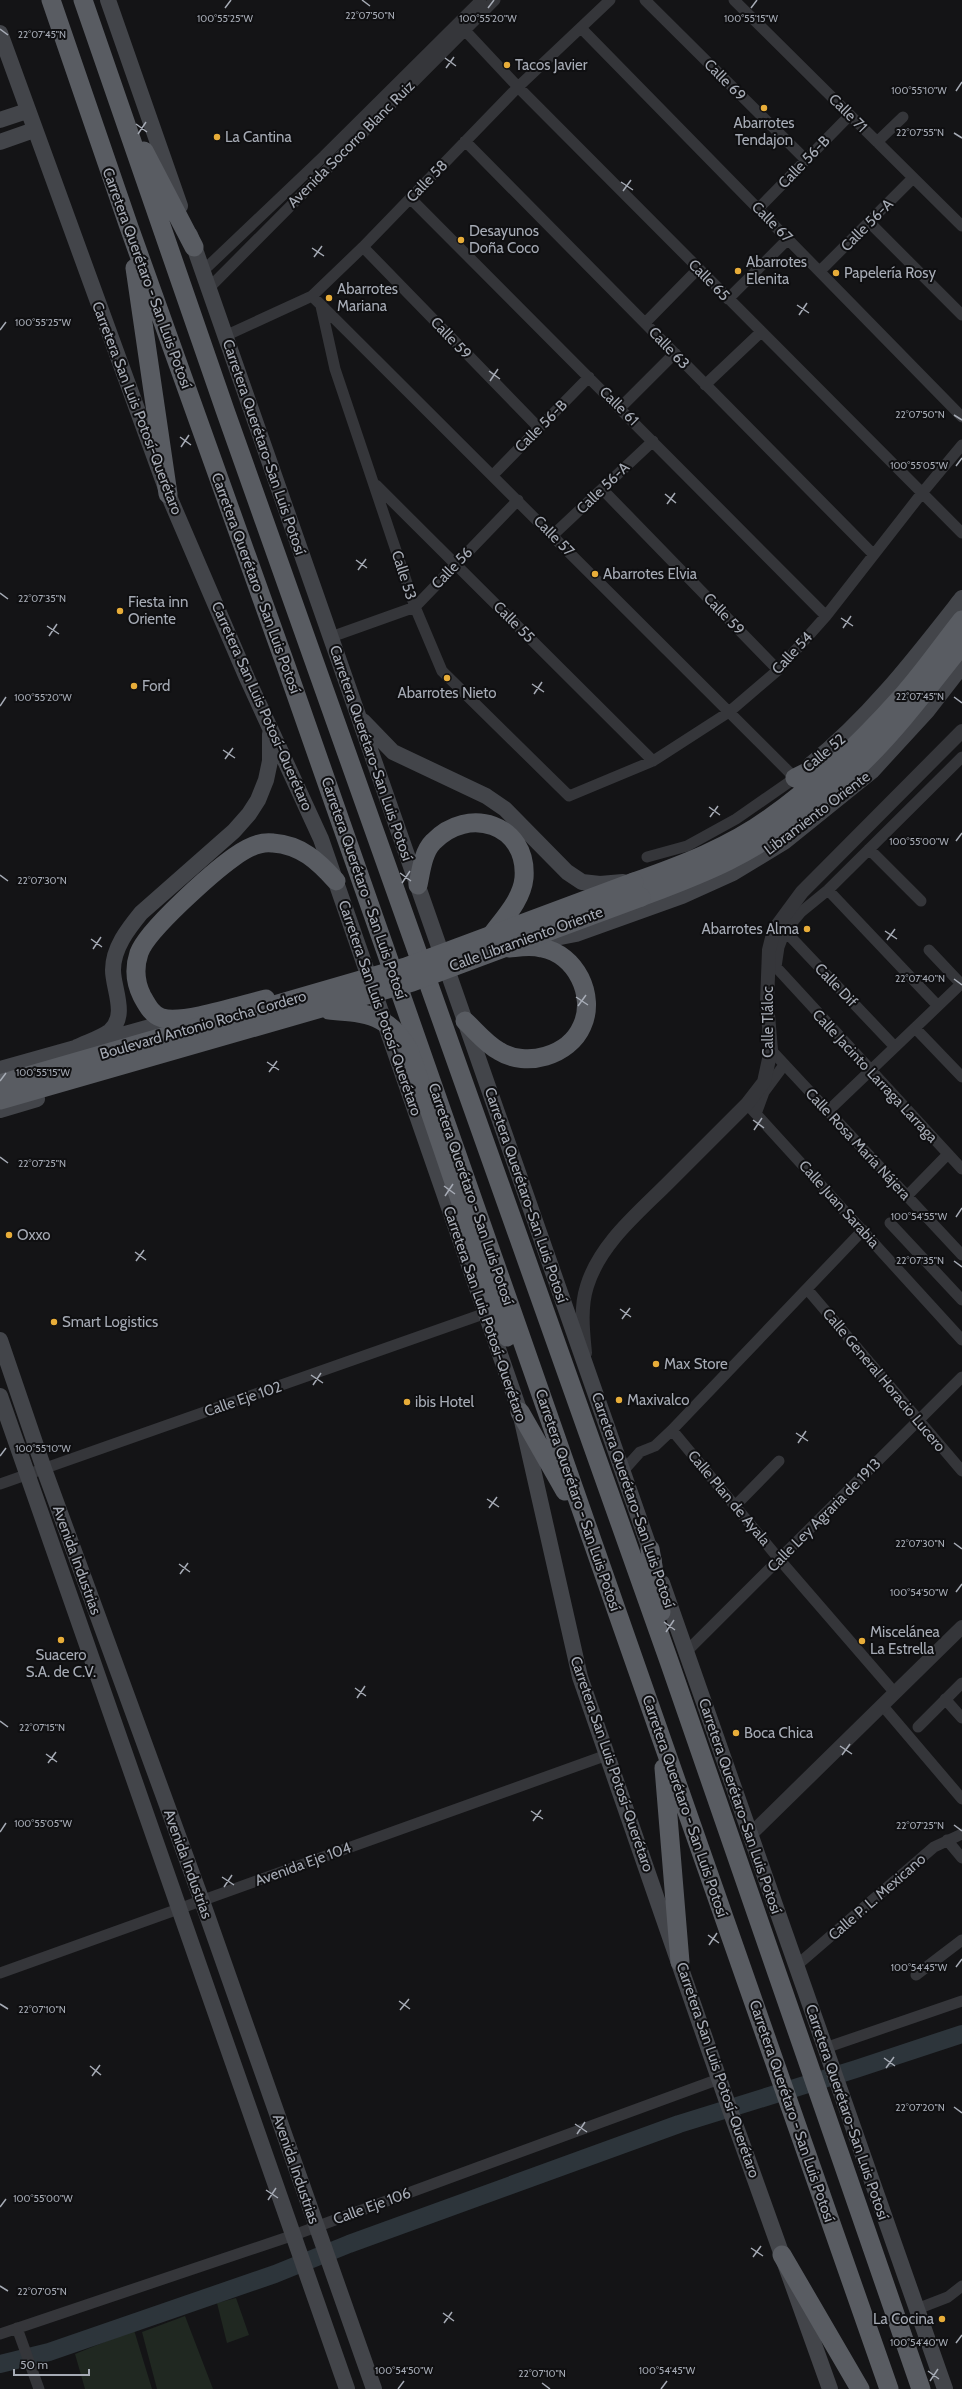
<svg xmlns="http://www.w3.org/2000/svg" width="962" height="2389" viewBox="0 0 962 2389" font-family="Cabin,sans-serif">
<style>
.green{fill:#202821}
.lines{fill:none;stroke-linecap:round;stroke-linejoin:round}
.river{stroke:#2d353b;stroke-width:18}
.minor{stroke:#35363a;stroke-width:11}
.tertiary{stroke:#35363a;stroke-width:14}
.secondary{stroke:#43454a;stroke-width:16}
.trunk{stroke:#595c62;stroke-width:19}
.trunk-bridge{stroke:#595c62;stroke-width:19}
.ticks{fill:none;stroke:#a6abb5;stroke-width:1.5}
.poi-dot{fill:#e8ad39;stroke:#0f0f11;stroke-width:1.5}
.labels{text-anchor:middle;dominant-baseline:central;stroke-width:4;stroke-linejoin:round;paint-order:stroke}
.poi-label{font-size:15px;fill:#a6abb5;stroke:#0f0f11;text-anchor:start}
.street-label{font-size:15px;fill:#a6abb5;stroke:#0f0f11}
.ticks-label{font-size:10px;text-anchor:middle;fill:#a6abb5;stroke:#0f0f11;stroke-width:4;stroke-linejoin:round;paint-order:stroke}
</style>
<rect width="100%" height="100%" fill="#141416"/>
<path class="green" d="M236,2298L249,2335L227,2343L217,2303Z
M185,2316L213,2389H157L142,2332Z
M134,2330L152,2389H85L75,2354Z"/>
<g class="lines">
<path class="river" d="M0,2364L49,2352L275,2274L349,2244L679,2124L856,2069L962,2034"/>
<path class="minor" d="M645,0L806,160
M734,0L962,226
M458,23L518,87L962,533
M581,28L962,417
M465,141L873,554
M877,142L903,117
M410,198L826,616
M758,209L850,115
M869,222L962,315
M363,247L539,428
M203,271L324,156L481,0
M820,271L913,178
M209,288L495,0
M312,296L795,778L736,819L687,846L647,857
M728,299L788,239
M321,306L335,369L415,607L442,671L569,796L653,761L729,712L778,670L826,616L922,493L962,445
M645,323L698,269
M225,336L312,296L363,247L518,87L610,0
M705,385L761,332
M620,408L675,353
M493,475L589,377
M376,485L653,761
M602,489L778,670
M553,535L653,441
M331,637L415,607L518,500
M962,757L828,890L801,912L785,931L779,947L776,967L962,1169
M869,849L921,901
M828,890L938,1006
M779,930L785,931L895,1047
M929,950L962,985
M915,1028L962,1077
M771,1050L962,1255
M747,1104L962,1340
M827,1112L962,983
M756,1114L764,1092L784,1065
M907,1196L948,1154
M890,1223L962,1300
M807,1289L962,1471
M672,1430L779,1559L895,1693
M623,1471L640,1452L655,1446L672,1430L863,1230
M0,1484L486,1313
M735,1506L779,1461
M686,1652L962,1377
M945,1699L962,1718
M882,1705L962,1799
M918,1727L962,1683
M947,1840L962,1858
M796,1966L934,1847L962,1834
M0,1973L607,1755
M916,1975L962,1940
M825,2048L962,2001
M917,2309L948,2297L962,2286
M17,2328L39,2389
M0,2334L294,2235L719,2079"/>
<path class="tertiary" d="M585,1353C583,1332 580,1308 587,1286C600,1244 637,1214 667,1184C694,1157 720,1131 747,1104L764,1082L771,1050L767,1003L769,950L774,930L802,892L962,731
M750,1835L962,1627"/>
<path class="secondary" d="M108,0L180,206
M0,33L168,494L247,678L321,839L520,1412L580,1677L725,2096L830,2389
M0,120L27,111
M0,142L34,130
M190,235L654,1561
M363,721L393,752L486,796L505,809L567,872L582,882L600,884L623,882
M810,765C870,717 915,658 962,598
M540,941L576,934L682,896L733,873L784,842L872,771L927,711L962,666
M77,1047C87,1042 101,1038 110,1031C128,1015 113,989 113,970C113,948 128,929 141,913L234,831L249,814L258,800L266,780L270,761V734
M0,1069L175,1020
M0,1110L37,1099
M0,1340L44,1469L202,1901L374,2389
M0,1396L347,2389
M662,1583L945,2389"/>
<path class="trunk" d="M51,0L129,227L286,666L889,2389
M83,0L226,413L669,1661L921,2389
M144,151L194,247
M135,268L168,494
M795,778L829,761
M634,882C682,865 730,847 771,817C820,782 864,739 904,694C925,670 943,644 962,620
M418,885C421,871 423,852 433,842C468,805 528,824 524,878C522,899 505,917 493,933
M641,897C670,886 700,875 728,861C777,836 823,802 862,763C899,727 930,685 962,645
M266,999C241,1005 184,1024 162,1018C152,1015 147,1005 142,996C135,982 134,968 139,953C147,930 213,872 234,857C245,849 260,841 273,843C301,845 318,861 336,881
M465,1021C475,1030 486,1044 499,1051C526,1068 569,1056 582,1026C596,996 576,954 542,948C531,945 520,947 509,948
M488,1282L507,1337
M520,1412L565,1491
M650,1549L661,1612
M664,1768L680,1962
M782,2255L860,2389"/>
<path class="trunk-bridge" d="M329,1010C367,1013 388,1014 409,1050L488,1282
M0,1084L406,967L634,882
M0,1100L412,982L641,897"/>
</g>
<path class="ticks" d="M362,0L370,6M225,8L231,0M488,8L494,0M751,8L757,0M0,29L8,35M445,58L456,66M446,68L454,57M956,91L962,82M136,124L147,132M954,133L962,138M138,134L146,122M621,182L633,190M623,191L631,180M312,248L324,256M314,257L322,246M797,305L809,313M799,315L807,303M0,330L6,322M489,371L500,379M490,381L498,369M954,415L962,420M180,437L191,445M181,447L189,435M956,466L962,458M665,494L676,503M667,504L675,493M356,560L367,568M358,570L366,559M0,593L8,599M841,618L853,626M47,626L59,634M843,628L851,616M49,636L57,624M532,684L544,692M534,694L542,682M954,697L962,703M0,706L6,697M223,750L235,758M225,759L233,748M709,807L720,815M710,817L718,806M956,841L962,833M400,873L411,881M0,875L8,881M402,883L410,871M885,931L897,939M91,939L102,947M887,940L895,929M93,949L101,937M954,979L962,985M576,997L588,1005M578,1006L586,995M267,1062L279,1070M269,1072L277,1061M0,1081L6,1073M753,1120L764,1128M754,1130L762,1118M0,1157L8,1163M444,1186L455,1194M445,1196L453,1184M956,1217L962,1208M135,1252L146,1260M136,1261L144,1250M954,1261L962,1267M620,1309L631,1317M622,1319L630,1308M311,1375L323,1383M313,1385L321,1373M796,1433L808,1441M798,1443L806,1431M0,1456L6,1448M487,1499L499,1507M489,1508L497,1497M954,1543L962,1549M179,1564L190,1572M180,1574L188,1563M956,1592L962,1584M664,1622L675,1630M666,1632L674,1620M355,1688L366,1696M357,1698L365,1686M0,1721L8,1727M840,1746L852,1754M46,1754L57,1762M842,1755L850,1744M48,1763L56,1752M531,1811L543,1819M533,1821L541,1810M954,1825L962,1831M0,1832L6,1823M222,1877L234,1885M224,1887L232,1875M708,1935L719,1943M709,1945L717,1933M956,1967L962,1959M399,2001L410,2009M0,2004L8,2009M400,2010L409,1999M884,2058L895,2066M90,2066L101,2075M886,2068L894,2057M92,2076L100,2065M954,2107L962,2113M575,2124L587,2132M577,2134L585,2122M266,2190L278,2198M268,2200L276,2188M0,2207L6,2199M751,2248L763,2256M753,2257L761,2246M0,2286L8,2291M443,2313L454,2321M444,2323L452,2312M956,2343L962,2335M928,2371L939,2379M930,2381L938,2369M542,2383L550,2389M398,2389L404,2381M661,2389L667,2381"/>
<g class="poi-dot">
<circle cx="507" cy="65" r="4"/>
<circle cx="764" cy="108" r="4"/>
<circle cx="217" cy="137" r="4"/>
<circle cx="461" cy="240" r="4"/>
<circle cx="738" cy="271" r="4"/>
<circle cx="836" cy="273" r="4"/>
<circle cx="329" cy="298" r="4"/>
<circle cx="595" cy="574" r="4"/>
<circle cx="120" cy="611" r="4"/>
<circle cx="447" cy="678" r="4"/>
<circle cx="134" cy="686" r="4"/>
<circle cx="807" cy="929" r="4"/>
<circle cx="9" cy="1235" r="4"/>
<circle cx="54" cy="1322" r="4"/>
<circle cx="656" cy="1364" r="4"/>
<circle cx="619" cy="1400" r="4"/>
<circle cx="407" cy="1402" r="4"/>
<circle cx="61" cy="1640" r="4"/>
<circle cx="862" cy="1641" r="4"/>
<circle cx="736" cy="1733" r="4"/>
<circle cx="942" cy="2319" r="4"/>
</g>
<g class="labels">
<g class="poi-label">
<text x="515" y="65">Tacos Javier</text>
<text x="764" y="123" text-anchor="middle">Abarrotes<tspan x="764" dy="17">Tendajon</tspan></text>
<text x="225" y="137">La Cantina</text>
<text x="469" y="231">Desayunos<tspan x="469" dy="17">Doña Coco</tspan></text>
<text x="746" y="262">Abarrotes<tspan x="746" dy="17">Elenita</tspan></text>
<text x="844" y="273">Papelería Rosy</text>
<text x="337" y="289">Abarrotes<tspan x="337" dy="17">Mariana</tspan></text>
<text x="603" y="574">Abarrotes Elvia</text>
<text x="128" y="602">Fiesta inn<tspan x="128" dy="17">Oriente</tspan></text>
<text x="142" y="686">Ford</text>
<text x="447" y="693" text-anchor="middle">Abarrotes Nieto</text>
<text x="799" y="929" text-anchor="end">Abarrotes Alma</text>
<text x="17" y="1235">Oxxo</text>
<text x="62" y="1322">Smart Logistics</text>
<text x="664" y="1364">Max Store</text>
<text x="627" y="1400">Maxivalco</text>
<text x="415" y="1402">ibis Hotel</text>
<text x="870" y="1632">Miscelánea<tspan x="870" dy="17">La Estrella</tspan></text>
<text x="61" y="1655" text-anchor="middle">Suacero<tspan x="61" dy="17">S.A. de C.V.</tspan></text>
<text x="744" y="1733">Boca Chica</text>
<text x="934" y="2319" text-anchor="end">La Cocina</text>
</g>
<g class="street-label">
<text transform="translate(725 80) rotate(45)">Calle 69</text>
<text transform="translate(848 113) rotate(45)">Calle 71</text>
<text transform="translate(351 144) rotate(-45)">Avenida Socorro Blanc Ruiz</text>
<text transform="translate(804 162) rotate(-46)">Calle 56-B</text>
<text transform="translate(427 181) rotate(-46)">Calle 58</text>
<text transform="translate(772 222) rotate(45)">Calle 67</text>
<text transform="translate(867 225) rotate(-45)">Calle 56-A</text>
<text transform="translate(147 278) rotate(70)">Carretera Querétaro - San Luis Potosí</text>
<text transform="translate(709 280) rotate(45)">Calle 65</text>
<text transform="translate(451 338) rotate(46)">Calle 59</text>
<text transform="translate(669 348) rotate(46)">Calle 63</text>
<text transform="translate(619 406) rotate(45)">Calle 61</text>
<text transform="translate(137 408) rotate(69)">Carretera San Luis Potosí-Querétaro</text>
<text transform="translate(541 426) rotate(-45)">Calle 56-B</text>
<text transform="translate(264 447) rotate(71)">Carretera Querétaro-San Luis Potosí</text>
<text transform="translate(603 488) rotate(-44)">Calle 56-A</text>
<text transform="translate(554 536) rotate(45)">Calle 57</text>
<text transform="translate(452 568) rotate(-46)">Calle 56</text>
<text transform="translate(404 575) rotate(72)">Calle 53</text>
<text transform="translate(256 583) rotate(70)">Carretera Querétaro - San Luis Potosí</text>
<text transform="translate(724 614) rotate(46)">Calle 59</text>
<text transform="translate(514 622) rotate(45)">Calle 55</text>
<text transform="translate(792 653) rotate(-47)">Calle 54</text>
<text transform="translate(262 706) rotate(66)">Carretera San Luis Potosí-Querétaro</text>
<text transform="translate(371 753) rotate(71)">Carretera Querétaro-San Luis Potosí</text>
<text transform="translate(824 753) rotate(-40)">Calle 52</text>
<text transform="translate(817 813) rotate(-37)">Libramiento Oriente</text>
<text transform="translate(364 888) rotate(71)">Carretera Querétaro - San Luis Potosí</text>
<text transform="translate(526 939) rotate(-20)">Calle Libramiento Oriente</text>
<text transform="translate(836 985) rotate(46)">Calle Dif</text>
<text transform="translate(380 1008) rotate(71)">Carretera San Luis Potosí-Querétaro</text>
<text transform="translate(768 1022) rotate(-90)">Calle Tláloc</text>
<text transform="translate(203 1025) rotate(-16)">Boulevard Antonio Rocha Cordero</text>
<text transform="translate(875 1076) rotate(47)">Calle Jacinto Larraga Larraga</text>
<text transform="translate(858 1144) rotate(47)">Calle Rosa María Nájera</text>
<text transform="translate(471 1194) rotate(71)">Carretera Querétaro - San Luis Potosí</text>
<text transform="translate(526 1195) rotate(71)">Carretera Querétaro-San Luis Potosí</text>
<text transform="translate(839 1204) rotate(48)">Calle Juan Sarabia</text>
<text transform="translate(485 1314) rotate(71)">Carretera San Luis Potosí-Querétaro</text>
<text transform="translate(884 1380) rotate(50)">Calle General Horacio Lucero</text>
<text transform="translate(243 1399) rotate(-19)">Calle Eje 102</text>
<text transform="translate(729 1498) rotate(50)">Calle Plan de Ayala</text>
<text transform="translate(578 1500) rotate(71)">Carretera Querétaro - San Luis Potosí</text>
<text transform="translate(633 1500) rotate(71)">Carretera Querétaro-San Luis Potosí</text>
<text transform="translate(824 1515) rotate(-45)">Calle Ley Agraria de 1913</text>
<text transform="translate(77 1560) rotate(70)">Avenida Industrias</text>
<text transform="translate(612 1764) rotate(71)">Carretera San Luis Potosí-Querétaro</text>
<text transform="translate(685 1806) rotate(71)">Carretera Querétaro - San Luis Potosí</text>
<text transform="translate(740 1806) rotate(71)">Carretera Querétaro-San Luis Potosí</text>
<text transform="translate(188 1864) rotate(70)">Avenida Industrias</text>
<text transform="translate(303 1864) rotate(-20)">Avenida Eje 104</text>
<text transform="translate(877 1897) rotate(-41)">Calle P. L. Mexicano</text>
<text transform="translate(718 2070) rotate(71)">Carretera San Luis Potosí-Querétaro</text>
<text transform="translate(792 2111) rotate(71)">Carretera Querétaro - San Luis Potosí</text>
<text transform="translate(847 2112) rotate(71)">Carretera Querétaro-San Luis Potosí</text>
<text transform="translate(296 2169) rotate(71)">Avenida Industrias</text>
<text transform="translate(372 2206) rotate(-20)">Calle Eje 106</text>
</g>
</g>
<g class="ticks-label">
<text x="370" y="19">22°07'50"N</text>
<text x="225" y="22">100°55'25"W</text>
<text x="488" y="22">100°55'20"W</text>
<text x="751" y="22">100°55'15"W</text>
<text x="42" y="38">22°07'45"N</text>
<text x="919" y="94">100°55'10"W</text>
<text x="920" y="136">22°07'55"N</text>
<text x="43" y="326">100°55'25"W</text>
<text x="920" y="418">22°07'50"N</text>
<text x="919" y="469">100°55'05"W</text>
<text x="42" y="602">22°07'35"N</text>
<text x="920" y="700">22°07'45"N</text>
<text x="43" y="701">100°55'20"W</text>
<text x="919" y="845">100°55'00"W</text>
<text x="42" y="884">22°07'30"N</text>
<text x="920" y="982">22°07'40"N</text>
<text x="43" y="1076">100°55'15"W</text>
<text x="42" y="1167">22°07'25"N</text>
<text x="919" y="1220">100°54'55"W</text>
<text x="920" y="1264">22°07'35"N</text>
<text x="43" y="1452">100°55'10"W</text>
<text x="920" y="1547">22°07'30"N</text>
<text x="919" y="1596">100°54'50"W</text>
<text x="42" y="1731">22°07'15"N</text>
<text x="43" y="1827">100°55'05"W</text>
<text x="920" y="1829">22°07'25"N</text>
<text x="919" y="1971">100°54'45"W</text>
<text x="42" y="2013">22°07'10"N</text>
<text x="920" y="2111">22°07'20"N</text>
<text x="43" y="2202">100°55'00"W</text>
<text x="42" y="2295">22°07'05"N</text>
<text x="919" y="2346">100°54'40"W</text>
<text x="404" y="2374">100°54'50"W</text>
<text x="667" y="2374">100°54'45"W</text>
<text x="542" y="2377">22°07'10"N</text>
</g>
<path d="M14 2369v6h75v-6" fill="none" stroke="#a6abb5" stroke-width="2"/>
<text x="20" y="2369" font-size="12" fill="#a6abb5" stroke="#0f0f11" stroke-width="3" paint-order="stroke">50 m</text>
</svg>
